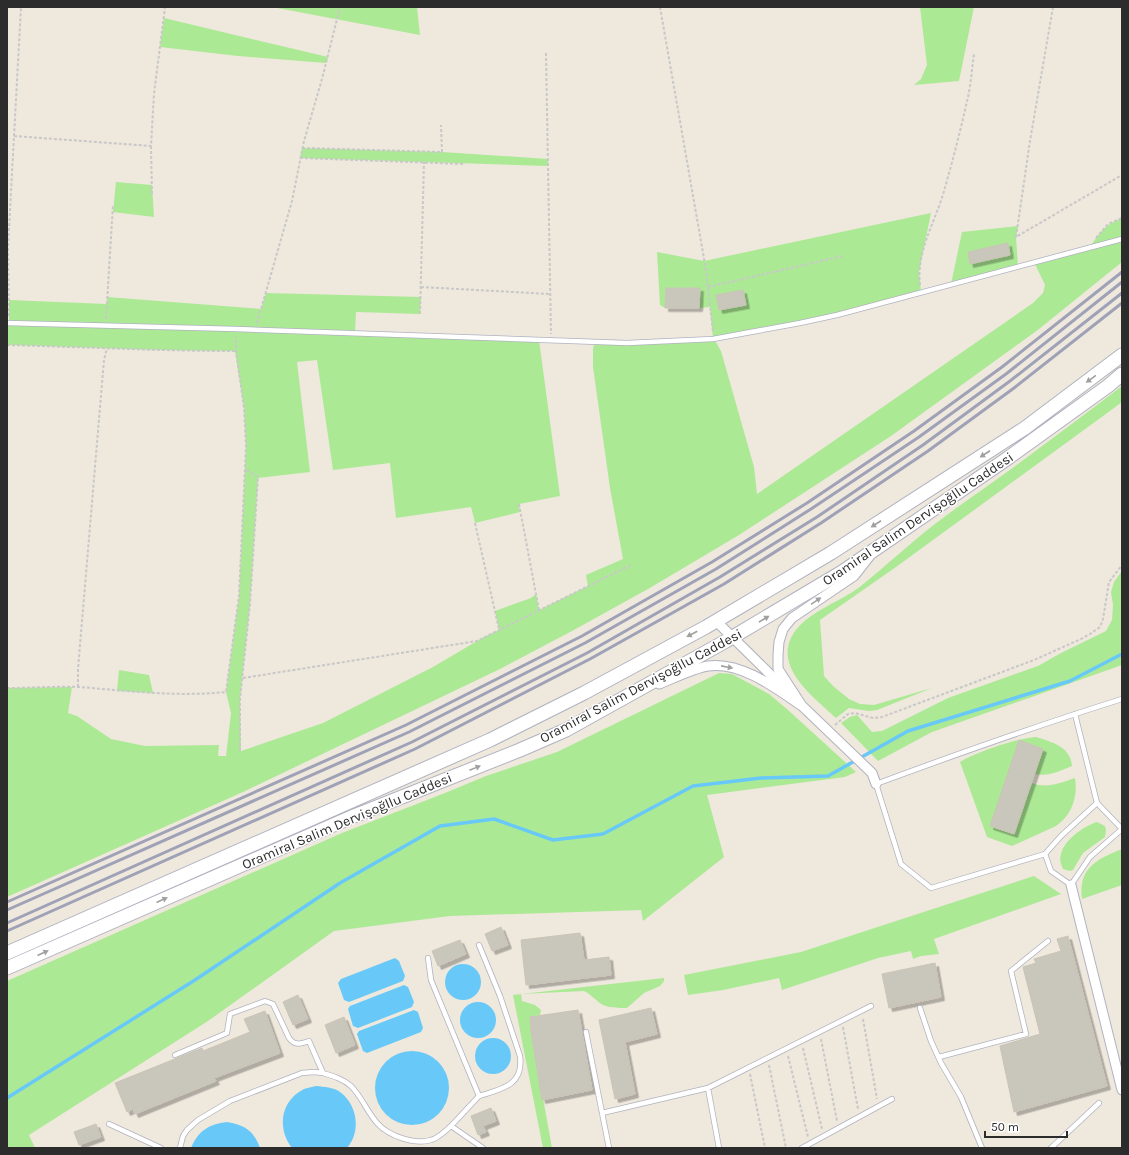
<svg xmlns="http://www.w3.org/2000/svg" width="1129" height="1155" viewBox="0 0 1129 1155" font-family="Karla,sans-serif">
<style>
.green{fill:#ace995}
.water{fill:#68c9f8}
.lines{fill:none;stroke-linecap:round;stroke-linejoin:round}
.stream{stroke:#68c9f8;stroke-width:3.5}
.building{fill:#c9c6bb;stroke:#cac4b6;filter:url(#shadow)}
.lane-casing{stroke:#b1b2c0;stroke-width:6}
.street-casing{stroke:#b1b2c0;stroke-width:11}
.secondary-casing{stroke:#b1b2c0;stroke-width:15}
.path{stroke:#c8c8c8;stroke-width:2;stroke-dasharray:3 2;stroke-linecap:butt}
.lane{stroke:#fff;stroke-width:4.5}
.street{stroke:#fff;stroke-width:9}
.secondary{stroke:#fff;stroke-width:13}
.rail{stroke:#9fa1b7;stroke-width:3}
.oneway{fill:#a0a0a0}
.labels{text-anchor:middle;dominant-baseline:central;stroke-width:3;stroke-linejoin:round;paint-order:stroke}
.street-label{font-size:14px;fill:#2c2c2c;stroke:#fff}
</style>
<defs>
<filter id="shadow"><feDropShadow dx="3.5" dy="3.5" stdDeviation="0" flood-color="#0004"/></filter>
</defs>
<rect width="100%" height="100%" fill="#eee8dd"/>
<path class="green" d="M272,7H417L420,35Z
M920,7H974L959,81L914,85L921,79L927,65Z
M164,18L328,57L326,63L238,56L160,47Z
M302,148L442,152L548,159V166L300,158Z
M116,182L152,185L154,217L113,212Z
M931,213L919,272L921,292L837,315L714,339L721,351L754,467L757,494L1033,303L1043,293L1045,285L1034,262L1090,247C1099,233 1106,224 1122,218V262L1039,329L891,436L739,535L648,589L572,631L500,669L243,792L7,897V688L72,687L68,713L77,716L111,739L145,746L219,745L218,756H226L231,713L226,692L239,596L246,446L244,408L235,351C159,351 83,347 7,345V323H9V300L107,304V297L261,309L266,293L421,297L420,314L356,312L355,333L539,340L560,496L519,504L520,512L475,523L471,507L396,518L390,463L333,470L317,360L297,362L310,472L258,478L250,604L240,699L241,751L323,723L433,667L484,637L499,630L495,611L531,598L536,594L539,610L588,586L586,575L623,559L610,488L593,367V349L595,342L713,338L710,307L699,308L700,288H666L665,308L660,305L657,252L704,261Z
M1018,226L1016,237L1018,267L951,284L962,232Z
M1122,386V402L1114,408L896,567L820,620L824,676L833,686L849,699L860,704L874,705L932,688L877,710L869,711L849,708L836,718C817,700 780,673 789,643C798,614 840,603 861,586C886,566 910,543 935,524C962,503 991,484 1018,464C1053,438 1088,412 1122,386Z
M1122,571V665L932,732L878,761L841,723L850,717L857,715L872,732L882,731L948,698L1038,666L1061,653L1106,631L1112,620L1113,605L1111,592L1114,582Z
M119,670L149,675L153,693L117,691Z
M719,673L732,674L769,694L788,710L856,772L845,777L707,795L724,857L643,921L641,910L450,916L334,931L208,1021L29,1135L35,1148H7V981L342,833L445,793L486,776L557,752Z
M1036,737C1052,742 1071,747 1072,766C1060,771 1048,777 1035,774L1032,783C1047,789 1060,783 1075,778C1078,797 1072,815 1056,826L1012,846L987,837L960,762C977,752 1017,738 1036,737Z
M1097,822L1105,826L1106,830L1105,837L1083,853L1073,870L1070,871L1063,869C1061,864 1059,859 1061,854C1064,840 1084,826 1097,822Z
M1122,849V885L1082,899C1078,868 1097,859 1122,849Z
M1034,876L1061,894L934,939L939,954L921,956L913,959L911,951L878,958L782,990L779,978L723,990L688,995L684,975L801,952Z
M664,978V981L660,986L644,993L627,1008C619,1008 610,1008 603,1005C596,1001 592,995 584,991L521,994L522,1001L535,1005L541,1010L540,1015L530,1017L531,1031L552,1148H543L513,995Z"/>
<path class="water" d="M395,958L399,961L405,976L403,981L349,1002L344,1000L338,983L341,979Z
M445 982a18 18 0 1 1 36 0a18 18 0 1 1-36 0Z
M404,985L408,987L414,1002L412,1007L358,1028L353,1026L348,1009L350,1006Z
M460 1020a18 18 0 1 1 36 0a18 18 0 1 1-36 0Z
M414,1010L418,1012L423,1028L421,1032L367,1053L363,1051L357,1034L359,1031Z
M475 1056a18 18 0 1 1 36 0a18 18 0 1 1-36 0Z
M375 1088a37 37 0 1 1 74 0a37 37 0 1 1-74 0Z
M316,1086C324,1087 333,1087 340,1092C358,1105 361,1132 347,1148H292C277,1129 280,1101 304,1089C307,1088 312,1087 316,1086Z
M227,1122C245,1125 254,1131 260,1148H191C198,1131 209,1124 227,1122Z"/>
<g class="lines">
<path class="stream" d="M7,1098L195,980L340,883L440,826L494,819L553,840L603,834L693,786L761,778L828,776L908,731L1070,681L1122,654"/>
</g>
<path class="building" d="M1008,243L1010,255L970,264L968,252Z
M666,288H700L699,308H665Z
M743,290L746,305L719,310L716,295Z
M1019,740L1043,749L1014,834L990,826Z
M501,927L508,945L492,951L485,934Z
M580,933L584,960L609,957L611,975L526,985L521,940Z
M1068,936L1107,1086L1014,1112L1000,1046L1040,1034L1023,967L1036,963L1034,959L1061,951L1057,939Z
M460,940L466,954L438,966L432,951Z
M935,963L941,997L889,1008L882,974Z
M298,995L308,1019L293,1025L283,1002Z
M651,1008L657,1034L625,1042L635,1094L615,1099L599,1020Z
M578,1010L592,1090L542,1100L531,1031L530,1017Z
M265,1011L280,1053L214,1078L216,1081L135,1114L133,1109L127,1112L115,1083L202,1048L203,1051L250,1032L244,1019Z
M344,1017L355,1045L336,1053L325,1025Z
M491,1108L496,1121L483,1126L486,1132L478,1135L471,1116Z
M96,1124L101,1137L79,1145L74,1132Z"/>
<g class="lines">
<defs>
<path id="lane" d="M7,323L236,329L627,343L713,339L800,323L837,315L1122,239
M1122,699C1039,725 957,754 876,784L901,864L931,888L1045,854L1051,871L1071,885L1090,857L1122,829
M1075,714L1097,803
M1045,854L1061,836L1097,803L1122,829
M428,958L431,980L479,1096L451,1126
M920,1008L931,1041L941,1063L961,1097L982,1148
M586,1032L609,1148
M175,1055L227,1033L230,1014L265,1001L273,1004L289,1038C295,1046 300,1044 309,1041L323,1073C333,1076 343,1079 351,1086C362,1097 367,1112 378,1124C389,1136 415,1145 431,1140C439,1138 445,1131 451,1126L483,1148
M939,1057L1026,1034L1011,971L1048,941
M708,1088L719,1148
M479,1096C501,1089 524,1086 520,1056L500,996L479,945
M602,1113L708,1088L871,1006
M109,1124L161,1148
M180,1148L183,1136L187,1130L198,1120L230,1101L302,1073L314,1072L323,1073
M802,1148L892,1099
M1051,1148L1099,1103"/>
<path id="street" d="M716,621L785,689
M659,684C672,679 694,668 708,666C741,661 777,689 802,706L778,669V655L779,642L783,629L792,618L854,576L869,557
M798,702L872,773L876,784
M1071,885L1122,1090"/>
<path id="secondary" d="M7,953L490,740L584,693L706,627L831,553L1025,428L1122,355
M7,968L354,816L520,750L566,730L726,641L842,572L1008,458L1108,386L1122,374"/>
</defs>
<use href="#lane" class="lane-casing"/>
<use href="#street" class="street-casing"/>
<use href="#secondary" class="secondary-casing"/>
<path class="path" d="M660,7L706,270L713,332
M1053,7L1030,141L1016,237L1122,175
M546,53L551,334
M14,136L151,146L154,94L165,7
M151,146L152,196
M302,148L442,152L441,125
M300,158L465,164
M1096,238L1108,224L1122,218
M920,285C916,251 935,223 944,191C953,160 961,128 968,97C971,83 972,68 974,54
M421,287L550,294
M708,287L843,256
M420,314L424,162
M9,316L8,247L21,7
M106,319L113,205
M257,323L292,201L304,141L322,79L340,7
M7,345C83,347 159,351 236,351
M519,504L539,610
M475,523L499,629
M243,678L477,641L631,565
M78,687V669L104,360L107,348
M7,688C31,688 56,686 80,687C129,691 177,697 226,692L239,596L246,446L244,408L236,351V337
M835,725L848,714L855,713L873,718L882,717L1034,660L1081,639L1090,634L1100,627L1103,619L1109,582L1122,565
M240,751V699L250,604L258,477L245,469
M863,1019L877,1099
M843,1027L858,1109
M821,1039L837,1121
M803,1048L822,1129
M788,1056L808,1137
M769,1065L786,1148
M750,1074L765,1148"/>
<use href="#lane" class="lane"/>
<use href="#street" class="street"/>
<use href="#secondary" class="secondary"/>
<path class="rail" d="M7,902L406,725L582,636L712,562L807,503L914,431L1002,367L1122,272
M7,910L409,732L585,643L716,569L811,509L919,437L1006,374L1122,282
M7,923L412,742L587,653L720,577L817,517L923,445L1010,381L1122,293
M7,931L415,749L590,659L724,584L821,523L928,451L1014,388L1122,303"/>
</g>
<defs><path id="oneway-solid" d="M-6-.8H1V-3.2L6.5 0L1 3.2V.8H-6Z"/></defs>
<g class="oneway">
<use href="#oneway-solid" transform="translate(1091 379) rotate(144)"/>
<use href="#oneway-solid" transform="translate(985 454) rotate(147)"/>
<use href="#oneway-solid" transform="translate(876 524) rotate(147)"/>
<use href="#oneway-solid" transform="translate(816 601) rotate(-34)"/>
<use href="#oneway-solid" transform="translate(764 619) rotate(-31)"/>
<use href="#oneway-solid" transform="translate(692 634) rotate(152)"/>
<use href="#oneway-solid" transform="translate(727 667) rotate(11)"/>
<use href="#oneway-solid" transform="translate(475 768) rotate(-22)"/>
<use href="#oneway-solid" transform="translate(162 900) rotate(-24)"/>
<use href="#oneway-solid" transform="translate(43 953) rotate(-24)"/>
</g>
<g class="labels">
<g class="street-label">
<text transform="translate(918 519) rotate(-34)">Oramiral Salim Dervişoğllu Caddesi</text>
<text transform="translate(641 686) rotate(-28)">Oramiral Salim Dervişoğllu Caddesi</text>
<text transform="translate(347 821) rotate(-23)">Oramiral Salim Dervişoğllu Caddesi</text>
</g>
</g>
<rect width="1129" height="1155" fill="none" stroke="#2c2c2c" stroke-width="16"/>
<path d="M985 1131v6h82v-6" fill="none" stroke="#2c2c2c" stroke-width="2"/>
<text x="991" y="1131" font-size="12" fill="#2c2c2c" stroke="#ffffff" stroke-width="3" paint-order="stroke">50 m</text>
</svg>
